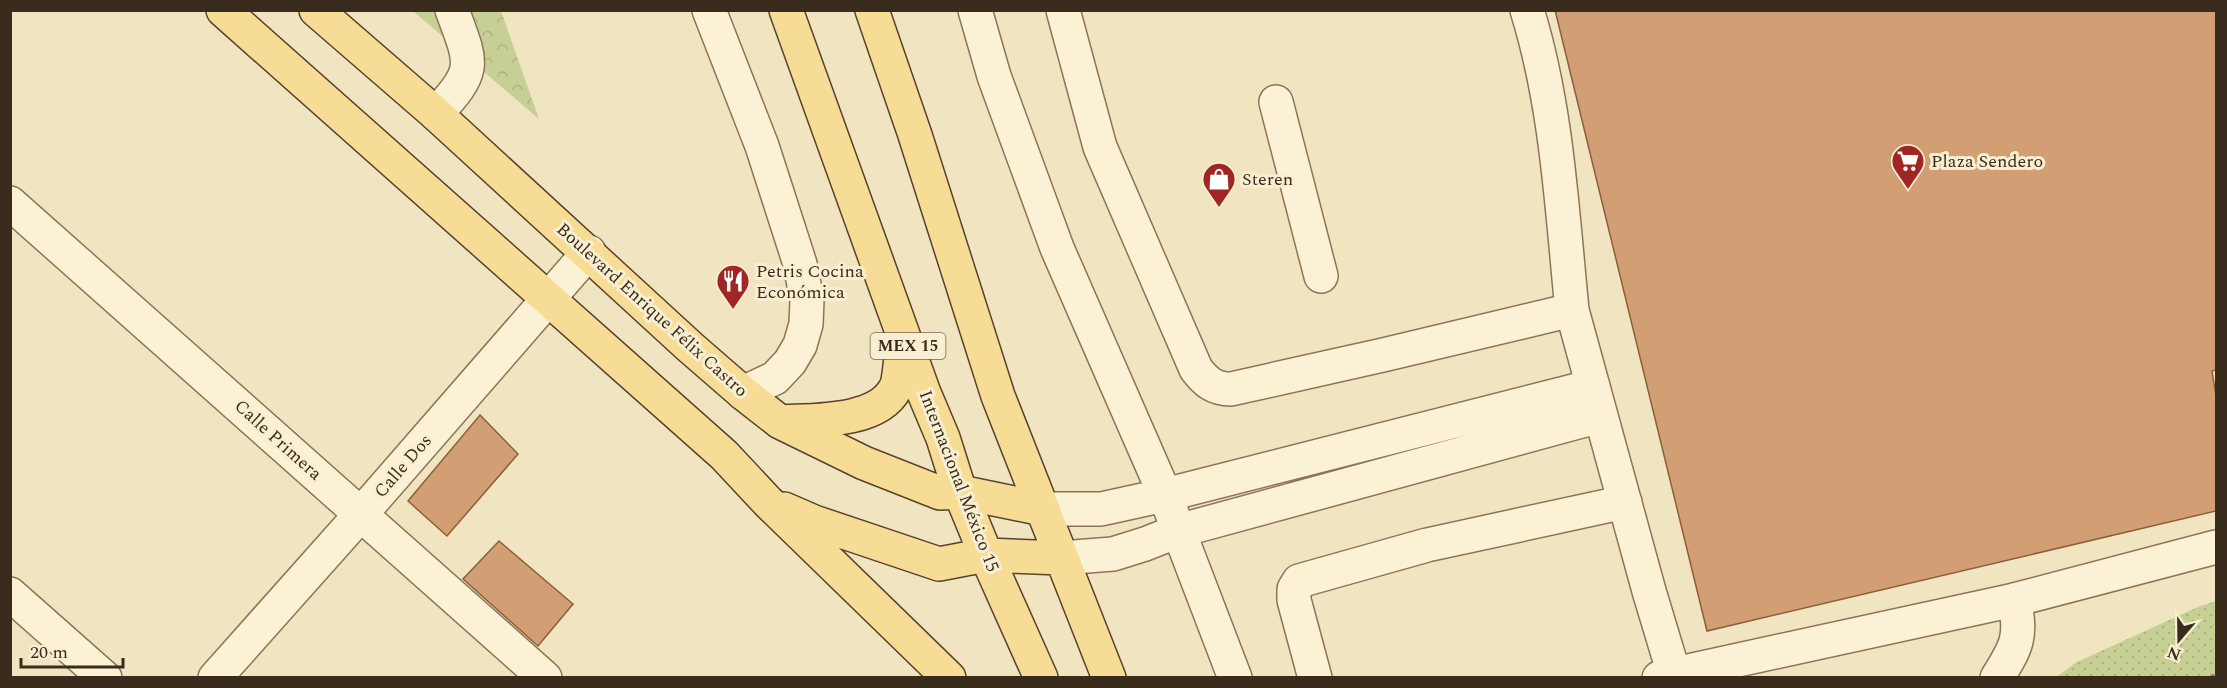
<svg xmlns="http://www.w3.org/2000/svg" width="2227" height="688" viewBox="0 0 2227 688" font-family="Spectral,serif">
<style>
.grass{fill:url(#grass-dots)}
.park{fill:url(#park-crowns)}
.building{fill:#d29e74;stroke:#8d5e3b;stroke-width:1.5}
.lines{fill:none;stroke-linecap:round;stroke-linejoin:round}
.minor-casing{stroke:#8c7557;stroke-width:36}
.major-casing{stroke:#59422c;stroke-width:36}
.path{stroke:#8c7557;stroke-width:4;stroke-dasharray:4.5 3;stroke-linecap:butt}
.minor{stroke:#fbf1d4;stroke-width:33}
.major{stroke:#f7dc95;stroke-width:33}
.labels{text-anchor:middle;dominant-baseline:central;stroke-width:6;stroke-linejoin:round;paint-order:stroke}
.shield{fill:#f8eed1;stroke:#736652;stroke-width:1.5}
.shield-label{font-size:16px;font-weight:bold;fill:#3a2c1c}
.poi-label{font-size:18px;fill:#3a2c1c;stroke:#f8eed1;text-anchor:start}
.street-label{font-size:18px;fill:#3a2c1c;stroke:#f8eed1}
</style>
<defs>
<pattern id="grass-dots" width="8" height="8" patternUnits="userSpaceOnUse" patternTransform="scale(1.5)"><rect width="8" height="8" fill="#c7d094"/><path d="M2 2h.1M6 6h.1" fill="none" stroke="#acb37f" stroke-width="1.8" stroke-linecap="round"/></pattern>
<pattern id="park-crowns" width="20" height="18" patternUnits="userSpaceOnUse" patternTransform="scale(1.5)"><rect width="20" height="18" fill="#c7d094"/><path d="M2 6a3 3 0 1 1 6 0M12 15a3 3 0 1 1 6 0" fill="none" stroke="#acb37f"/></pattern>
</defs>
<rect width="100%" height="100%" fill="#f1e4c1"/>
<path class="grass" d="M2216,601V677H2056L2077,662L2198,607Z"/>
<path class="park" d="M413,11H501L539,119Z"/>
<path class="building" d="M1555,10H2216V370L2212,371L2216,396V511L1707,631Z
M480,415L518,454L447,536L408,501Z
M499,541L573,604L538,646L463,579Z"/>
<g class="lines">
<defs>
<path id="minor" d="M709,10L762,146L800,264L807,300L806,324L800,345L790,362L775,378L743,393
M975,10L994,76L1057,248L1165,495L1235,678
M1063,10L1100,147L1196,369C1206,382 1214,389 1231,389L1383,355L1572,310C1562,210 1557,106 1527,10
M1276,102L1321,276
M436,114C477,69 473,66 452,10
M10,203L545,678
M1572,310L1649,591L1674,674L1659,678
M1043,509H1101L1165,495L1593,386
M1061,558L1113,554L1145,544L1178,531L1600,416
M10,594L105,678
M2014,600L2216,547
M1674,674L2014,600C2023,636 2016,648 1997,678
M215,678L361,514L589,252
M1315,678L1294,600V589L1299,581L1427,545L1625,502"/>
<path id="major" d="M223,10L724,455L768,502L949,678
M316,10L436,114L690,347L743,393L780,422L864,463L940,493L960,492L1043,509
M786,10L924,393L943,438L960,492L986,555L1041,678
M872,10L915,135L998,396L1109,678
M780,422C813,420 877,423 895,389C900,381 901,350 903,339
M784,509L814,522L939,564L986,555L1061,558"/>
</defs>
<use href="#minor" class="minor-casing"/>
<use href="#major" class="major-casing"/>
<path class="path" d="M2211,678L2216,674"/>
<use href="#minor" class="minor"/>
<use href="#major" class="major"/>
</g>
<defs>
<symbol id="supermarket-pin" viewBox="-11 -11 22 30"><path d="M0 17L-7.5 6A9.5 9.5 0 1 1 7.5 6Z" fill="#9f2622" stroke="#f8eed1"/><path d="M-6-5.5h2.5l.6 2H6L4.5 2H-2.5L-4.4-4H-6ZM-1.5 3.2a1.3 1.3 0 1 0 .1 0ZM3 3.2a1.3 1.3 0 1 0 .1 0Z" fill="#fff"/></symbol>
<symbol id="shop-pin" viewBox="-11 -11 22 30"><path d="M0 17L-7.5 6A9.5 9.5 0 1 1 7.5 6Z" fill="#9f2622" stroke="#f8eed1"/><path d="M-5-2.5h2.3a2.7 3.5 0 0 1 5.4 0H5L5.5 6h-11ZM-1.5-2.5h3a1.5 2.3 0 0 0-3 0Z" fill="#fff"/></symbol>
<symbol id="restaurant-pin" viewBox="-11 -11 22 30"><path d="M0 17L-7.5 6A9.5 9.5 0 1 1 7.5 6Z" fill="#9f2622" stroke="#f8eed1"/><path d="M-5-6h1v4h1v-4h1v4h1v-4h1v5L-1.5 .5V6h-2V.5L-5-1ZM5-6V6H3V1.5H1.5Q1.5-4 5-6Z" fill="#fff"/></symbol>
</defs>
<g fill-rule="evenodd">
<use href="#supermarket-pin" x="1889" y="142" width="38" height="52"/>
<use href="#shop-pin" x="1200" y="160" width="38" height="52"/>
<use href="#restaurant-pin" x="714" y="262" width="38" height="52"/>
</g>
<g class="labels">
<rect class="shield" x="870.5" y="333" width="75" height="26" rx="4.5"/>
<g class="shield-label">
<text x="908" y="346">MEX 15</text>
</g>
<g class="poi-label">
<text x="1931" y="161">Plaza Sendero</text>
<text x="1242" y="179">Steren</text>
<text x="756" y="271">Petris Cocina<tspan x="756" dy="21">Económica</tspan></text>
</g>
<g class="street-label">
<text transform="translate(652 310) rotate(42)">Boulevard Enrique Félix Castro</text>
<text transform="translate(278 440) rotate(42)">Calle Primera</text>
<text transform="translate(403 466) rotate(-49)">Calle Dos</text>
<text transform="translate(959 481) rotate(69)">Internacional México 15</text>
</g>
</g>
<rect width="2227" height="688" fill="none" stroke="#3a2c1c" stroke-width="24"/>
<g transform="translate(2179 640) rotate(200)" stroke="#f8eed1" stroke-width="4.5" paint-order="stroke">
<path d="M0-4.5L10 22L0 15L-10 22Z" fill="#3a2c1c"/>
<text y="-9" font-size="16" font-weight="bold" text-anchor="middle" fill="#3a2c1c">N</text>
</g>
<path d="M21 658v9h102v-9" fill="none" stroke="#3a2c1c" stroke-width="3"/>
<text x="30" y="658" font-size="18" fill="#3a2c1c" stroke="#f8eed1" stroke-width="4.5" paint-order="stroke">20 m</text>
</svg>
